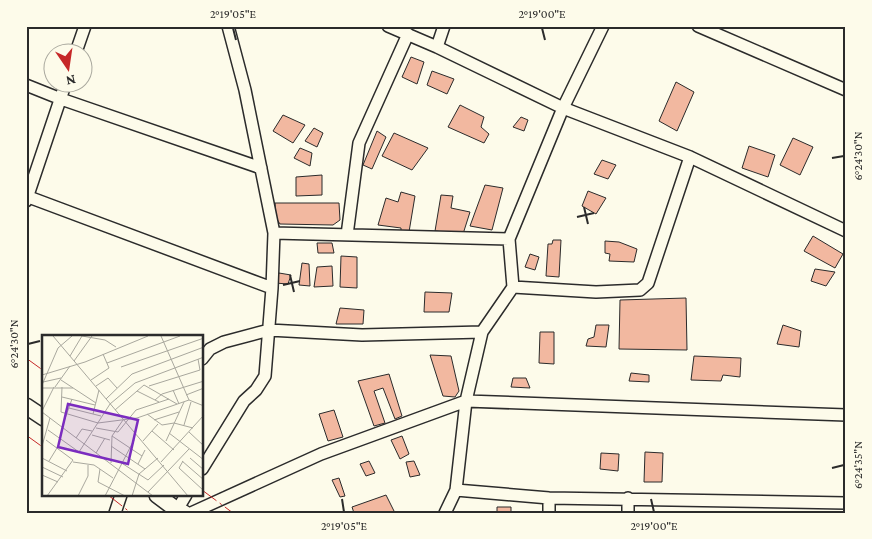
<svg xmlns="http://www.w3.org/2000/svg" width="872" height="539" viewBox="0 0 872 539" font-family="'Crimson Pro',serif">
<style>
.building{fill:#f2b8a0;stroke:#2b2b2b}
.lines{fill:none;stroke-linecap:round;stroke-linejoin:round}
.minor-casing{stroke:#2b2b2b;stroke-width:14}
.tertiary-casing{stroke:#2b2b2b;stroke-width:18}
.minor{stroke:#fdfbea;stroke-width:11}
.tertiary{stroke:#fdfbea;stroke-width:15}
.power{stroke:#c62828;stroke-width:1;stroke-dasharray:18 4 2.5 4;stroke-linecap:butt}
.ticks{fill:none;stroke:#2b2b2b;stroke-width:2}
.inset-road{fill:none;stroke:#a9a89e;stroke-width:1}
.view{fill:#7b2cbf;fill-opacity:0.15;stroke:#7b2cbf;stroke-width:2.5}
.inset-edge{fill:none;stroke:#2b2b2b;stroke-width:2.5}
.neatline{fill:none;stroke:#2b2b2b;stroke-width:2}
.ticks-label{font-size:12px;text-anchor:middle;fill:#2b2b2b}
</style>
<rect width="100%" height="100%" fill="#fdfbea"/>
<path class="building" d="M411,57L424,62L417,84L402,77Z
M432,71L454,79L447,94L427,85Z
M676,82L694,92L677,131L659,121Z
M460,105L484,117L481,127L489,134L484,143L448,127Z
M283,115L305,125L293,143L273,131Z
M521,117L528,120L524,131L513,127Z
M314,128L323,133L317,147L305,141Z
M377,131L386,137L372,169L363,165Z
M394,133L428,148L412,170L382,156Z
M793,138L813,147L800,175L780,165Z
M749,146L775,155L768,177L742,168Z
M300,148L312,153L310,166L294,158Z
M602,160L616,165L608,179L594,174Z
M322,175V195L296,196V177Z
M485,185L503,188L492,230L470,226Z
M588,191L606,198L596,214L582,206Z
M401,192L415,196L409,232H401V228L378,225L386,198L398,202Z
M441,195L453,196L451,208L470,212L463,234L435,231Z
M275,203H339L340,220L333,225L280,224L276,218Z
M813,236L843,254L835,268L804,251Z
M553,240H561L559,277L546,276L548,244H552Z
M605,241L619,242L637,249L634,262L609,261L610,254L605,253Z
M317,243H332L334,253H318Z
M530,254L539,257L535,270L525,267Z
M341,256L357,257V288L340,287Z
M302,263L309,264L310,286L299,285Z
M332,266L333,286L314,287L317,267Z
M815,269L835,272L826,286L811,281Z
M279,273L291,275L288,284L275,283Z
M425,292L452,293L449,312H424Z
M686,298L687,350L619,349L620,300Z
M340,308L364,310L363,324H336Z
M596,325H609L606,347L586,346L588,339L594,337Z
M783,325L801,331L799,347L777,344Z
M540,332H554V364L539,363Z
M430,355L451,356L459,391L455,397L443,396Z
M694,356L741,358L740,377L723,375L721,381L691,380Z
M631,373L649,375V382L629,381Z
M389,374L402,416L395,419L383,388L374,391L385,423L374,426L358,381Z
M513,378H526L530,388L511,387Z
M334,410L343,437L328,441L319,414Z
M402,436L409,454L400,459L391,440Z
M645,452L663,453L662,482H644Z
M601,453L619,454L618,471L600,469Z
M369,461L375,473L366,476L360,464Z
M414,461L420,475L410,477L406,462Z
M339,478L345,496L340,497L332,480Z
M386,495L395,513H354L352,507Z
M497,507H511V513H497Z"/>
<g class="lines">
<defs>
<path id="minor" d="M388,26L437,47L563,108L690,157L846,231
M698,26L846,90
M437,47L444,26
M76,52L85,26
M26,85L61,99L261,168
M26,196L272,288
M26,201L66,82
M274,233L509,239
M347,235L359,143L408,34
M513,287L596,292L640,290L648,283L690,157
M202,359L210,349L224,342L269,330L362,335L482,332
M202,469L244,401L256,390L265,376L272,288L274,233L245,90L228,26
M456,490L549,498L846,503
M549,498V513
M628,498V513
M177,510L186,495
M115,513L121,495
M191,513L321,454L466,401L846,415
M445,513L456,490L466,401L482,332L513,287L509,239L563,108L603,26"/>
<path id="tertiary" d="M26,406L44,418
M157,495L177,510L184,513"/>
</defs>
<use href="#minor" class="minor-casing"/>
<use href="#tertiary" class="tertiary-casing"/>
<use href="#minor" class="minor"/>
<use href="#tertiary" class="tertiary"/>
<path class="power" d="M26,358L44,371
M26,435L44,448
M202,490L233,513
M108,495L131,513"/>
</g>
<path class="ticks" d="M233,28L236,40M542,28L545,40M832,158L844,156M584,207L588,224M577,217L594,213M290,275L294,292M283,285L300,281M28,344L40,341M832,468L844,465M342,499L344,512M651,499L654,512"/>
<g transform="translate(42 335)">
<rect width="161" height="161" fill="#fdfbea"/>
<path class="inset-road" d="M11,1L146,161M40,1L63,5L74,12M119,1L147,65L162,71M28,21L40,1M32,26L50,1M65,28L138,1M79,32L162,3M0,40L43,27L106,1M19,45L54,68M49,45L67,33L61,19M1,47L19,43M0,50L16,13L30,1M102,50L135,69M54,51L66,43L75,53M107,51L158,35L156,24M13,52L28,31M20,52L19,77L56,88L95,83L147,65M0,53H31M131,55L137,69M95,56L117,67M144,60L162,53M20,62L53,70M64,64L90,39L162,12M113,65L120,59L162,46M27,73L59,81M73,75L102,50M0,76L12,52M0,77L111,161M51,79L57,55M105,79L120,90L132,88L151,93M112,85L137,77M142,90L149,67M20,92L30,64M54,93L76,97L94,75L127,64M6,95L37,117L68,69L93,48L162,22M110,96L132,115M147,97L162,111M127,98L162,125M50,100L68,105M70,101L100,121M34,103L40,94L50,96M4,105L31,125L5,161M101,106L116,89M124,106L142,67M0,111L8,83M69,111L103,134M54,118L63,103M0,123L25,136M148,123L162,135M7,126L15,113M140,126L162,145M141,126L137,133L161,155M31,127L52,130L71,143M78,127L106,145L122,130M119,127L162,80M69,128L70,101L81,85M96,129L103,115M0,132L21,142M58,134L56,147L83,161M0,140L16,147M106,157L147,114M36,161L46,141V130M63,161L92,105M90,161L97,139L116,123"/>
<path class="view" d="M26,69L96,85L86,129L16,112Z"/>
<rect width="161" height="161" class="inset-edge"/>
</g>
<rect width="872" height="539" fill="none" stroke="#fdfbea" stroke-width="55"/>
<g transform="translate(68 68) rotate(167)"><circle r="24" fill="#fdfbea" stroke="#a9a89e"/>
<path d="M0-4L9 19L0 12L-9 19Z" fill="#c62828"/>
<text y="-8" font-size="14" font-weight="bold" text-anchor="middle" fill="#2b2b2b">N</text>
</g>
<rect x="28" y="28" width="816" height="484" class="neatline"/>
<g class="ticks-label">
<text x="233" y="18">2°19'05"E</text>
<text x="542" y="18">2°19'00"E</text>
<text transform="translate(858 156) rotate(-90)" y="4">6°24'30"N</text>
<text transform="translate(14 344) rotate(-90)" y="4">6°24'30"N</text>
<text transform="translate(858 465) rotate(-90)" y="4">6°24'35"N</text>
<text x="344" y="530">2°19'05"E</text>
<text x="654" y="530">2°19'00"E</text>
</g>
</svg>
